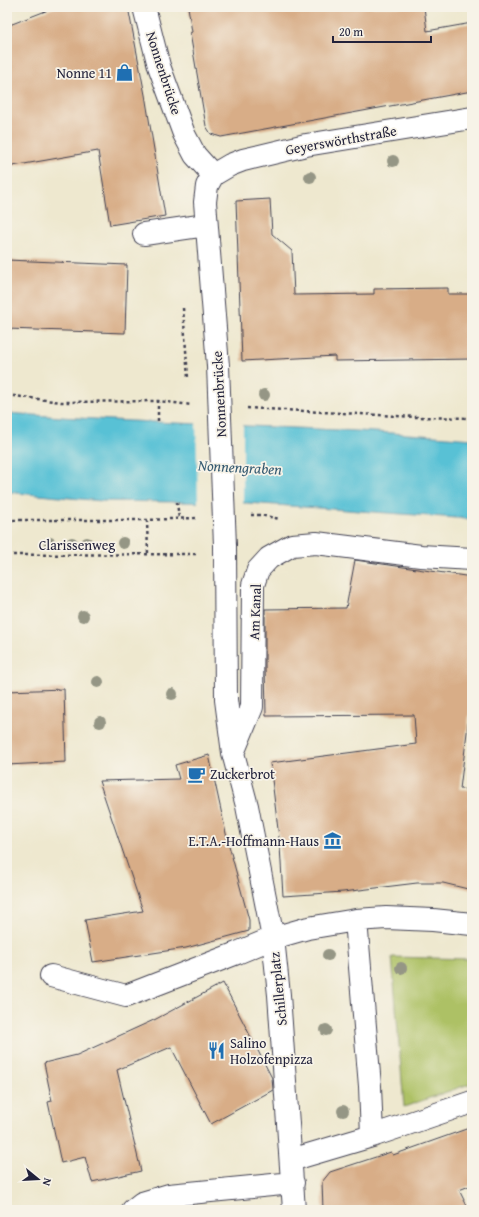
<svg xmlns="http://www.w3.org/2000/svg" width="479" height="1217" viewBox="0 0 479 1217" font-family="'Gentium Book Plus',serif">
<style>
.green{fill:#adc165;stroke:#687250}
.water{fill:#58c1d5;stroke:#3d7288}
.pier{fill:#eee8cf}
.building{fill:#d8ad87}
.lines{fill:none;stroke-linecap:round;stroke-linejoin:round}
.minor-casing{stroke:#414051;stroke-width:24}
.path{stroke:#414051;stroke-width:2.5;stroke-dasharray:3 3;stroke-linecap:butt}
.minor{stroke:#fff;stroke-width:22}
.minor-bridge-casing{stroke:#414051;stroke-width:24;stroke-linecap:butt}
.minor-bridge{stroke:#fff;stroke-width:22}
.tree{fill:#959685}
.labels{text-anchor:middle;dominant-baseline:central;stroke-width:3.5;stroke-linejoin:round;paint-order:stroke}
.poi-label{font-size:14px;fill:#22223b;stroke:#f7f3e8;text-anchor:end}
.street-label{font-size:14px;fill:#22223b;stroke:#f7f3e8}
.water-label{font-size:15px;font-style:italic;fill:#355a71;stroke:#f7f3e8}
</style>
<rect width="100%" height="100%" fill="#f7f3e8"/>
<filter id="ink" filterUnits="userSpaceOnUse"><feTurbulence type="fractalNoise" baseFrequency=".025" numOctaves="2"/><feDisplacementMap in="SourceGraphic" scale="8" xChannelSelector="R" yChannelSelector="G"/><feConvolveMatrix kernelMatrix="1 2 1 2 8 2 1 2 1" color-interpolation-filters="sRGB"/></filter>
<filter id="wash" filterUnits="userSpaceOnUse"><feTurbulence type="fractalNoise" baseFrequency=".012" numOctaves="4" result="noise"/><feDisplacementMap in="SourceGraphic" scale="16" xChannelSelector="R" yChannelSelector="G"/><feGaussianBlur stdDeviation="0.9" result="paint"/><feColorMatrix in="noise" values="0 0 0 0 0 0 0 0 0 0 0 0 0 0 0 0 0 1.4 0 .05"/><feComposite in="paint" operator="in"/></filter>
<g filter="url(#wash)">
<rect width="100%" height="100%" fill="#eee8cf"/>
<path class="green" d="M392,957L472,959V1083L404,1107Z"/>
<path class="water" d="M7,413C162,426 317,425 472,439V519L248,503L102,501L7,492Z"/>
<path class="pier" d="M196,421L243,423V505L198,504Z"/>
<g id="blocks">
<path class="building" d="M56,7H128L145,95L165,216L110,225L98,151L7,167V26Z
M188,7H424L427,31L472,23V91L221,137L211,134L206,126L190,33L192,32Z
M270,199L272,234L292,251L294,295L374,294V289L448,288V294H472V359L335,361V356L242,361L236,201Z
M7,260L127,265L125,333L7,329Z
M355,560L472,577V692L460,789L472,790V890L443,883H417L343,892L283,896L280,846L270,763L416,744L414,715L266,716L265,665V609L346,608Z
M64,689L66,762L7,765V691Z
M209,755L227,838L249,920V931L186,948L93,962L85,920L143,911L99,781L179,779L175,765Z
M223,983L272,1078L273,1090L211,1124L171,1047L117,1070L141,1171L92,1182L85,1157L61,1163L48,1102L52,1101L44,1063L77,1055L156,1019Z
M472,1127V1185L459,1190L469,1210H323L322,1182L330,1172L391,1152L393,1155Z"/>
</g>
</g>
<g filter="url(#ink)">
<use href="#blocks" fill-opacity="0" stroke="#414051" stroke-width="1"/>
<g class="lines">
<defs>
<path id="minor" d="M144,7L159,66L184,134L195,155L213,175
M144,234L206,225
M218,366L205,202L207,186L213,175L230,165L243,160L306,145L472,118
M225,546L226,700L233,753L247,806L273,938L279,995L294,1210
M233,753L252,707L253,585L258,570L269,558L292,545L316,543L421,556L472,559
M356,920L370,1086L372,1136
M51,976L126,996L237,953L273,938L308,928L356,920L386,918L433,920L472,924
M291,1160L372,1136L472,1102
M133,1210L142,1203L169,1195L293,1183"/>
</defs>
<use href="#minor" class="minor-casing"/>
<path class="path" d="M183,308L188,378
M7,395L61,402L158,401L192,405
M247,408L416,417L472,418
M158,421V401
M177,502L179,519
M251,515H260L280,519
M7,520H147L196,518
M147,520L148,554
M7,555L196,554"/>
<use href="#minor" class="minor"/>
<defs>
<path id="minor-bridge" d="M218,366L225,546"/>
</defs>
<use href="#minor-bridge" class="minor-bridge-casing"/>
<use href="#minor-bridge" class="minor-bridge"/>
</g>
<g class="tree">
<circle cx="393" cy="161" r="6"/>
<circle cx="310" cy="177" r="6"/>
<circle cx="264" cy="395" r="6"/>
<circle cx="50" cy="543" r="6"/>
<circle cx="72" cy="543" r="6"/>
<circle cx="87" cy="543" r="6"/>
<circle cx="123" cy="543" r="6"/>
<circle cx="83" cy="616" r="6"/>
<circle cx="98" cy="682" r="6"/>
<circle cx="172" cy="694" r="6"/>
<circle cx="100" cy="722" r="6"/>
<circle cx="328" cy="955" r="6"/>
<circle cx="401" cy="968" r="6"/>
<circle cx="326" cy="1030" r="6"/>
<circle cx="343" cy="1111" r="6"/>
</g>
</g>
<defs>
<symbol id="shop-bare" viewBox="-9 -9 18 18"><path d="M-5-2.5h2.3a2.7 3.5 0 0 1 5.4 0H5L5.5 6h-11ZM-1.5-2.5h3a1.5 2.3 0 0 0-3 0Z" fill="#1f6fb2" stroke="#f7f3e8" stroke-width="2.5" paint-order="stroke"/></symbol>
<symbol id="cafe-bare" viewBox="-9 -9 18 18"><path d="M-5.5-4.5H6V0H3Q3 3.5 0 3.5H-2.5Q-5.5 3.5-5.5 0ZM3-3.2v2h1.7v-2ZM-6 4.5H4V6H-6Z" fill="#1f6fb2" stroke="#f7f3e8" stroke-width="2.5" paint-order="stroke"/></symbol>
<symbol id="museum-bare" viewBox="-9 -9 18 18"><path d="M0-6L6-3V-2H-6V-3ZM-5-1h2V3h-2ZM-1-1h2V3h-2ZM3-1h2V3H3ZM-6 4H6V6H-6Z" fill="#1f6fb2" stroke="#f7f3e8" stroke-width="2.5" paint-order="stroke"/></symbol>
<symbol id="restaurant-bare" viewBox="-9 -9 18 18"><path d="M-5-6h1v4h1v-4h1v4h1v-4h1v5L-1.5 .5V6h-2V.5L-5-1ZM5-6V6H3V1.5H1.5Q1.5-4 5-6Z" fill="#1f6fb2" stroke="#f7f3e8" stroke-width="2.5" paint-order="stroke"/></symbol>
</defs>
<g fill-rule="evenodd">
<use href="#shop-bare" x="112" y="60" width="25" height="25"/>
<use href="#cafe-bare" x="184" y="762" width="25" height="25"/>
<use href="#museum-bare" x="320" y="828" width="25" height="25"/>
<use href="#restaurant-bare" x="204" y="1038" width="25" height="25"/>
</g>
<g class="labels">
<g class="poi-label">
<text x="112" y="73">Nonne 11</text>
<text x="210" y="774" text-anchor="start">Zuckerbrot</text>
<text x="319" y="841">E.T.A.-Hoffmann-Haus</text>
<text x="230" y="1043" text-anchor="start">Salino<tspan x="230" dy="16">Holzofenpizza</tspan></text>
</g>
<g class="street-label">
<text transform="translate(164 73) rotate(72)">Nonnenbrücke</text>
<text transform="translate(341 140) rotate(-10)">Geyerswörthstraße</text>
<text transform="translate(219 394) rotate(-93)">Nonnenbrücke</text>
<text x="77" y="545">Clarissenweg</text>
<text transform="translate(255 612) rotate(-88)">Am Kanal</text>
<text transform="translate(278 989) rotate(-96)">Schillerplatz</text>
</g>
<g class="water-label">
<text transform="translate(240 467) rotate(3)">Nonnengraben</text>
</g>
</g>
<rect width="479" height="1217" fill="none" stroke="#f7f3e8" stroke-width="24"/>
<g transform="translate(38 1179) rotate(108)" stroke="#f7f3e8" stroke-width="3" paint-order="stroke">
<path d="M0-3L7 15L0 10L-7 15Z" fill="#22223b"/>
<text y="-6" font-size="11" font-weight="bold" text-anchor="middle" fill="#22223b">N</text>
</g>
<path d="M333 36v6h98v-6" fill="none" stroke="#22223b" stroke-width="2"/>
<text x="339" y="36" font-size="12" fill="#22223b" stroke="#f7f3e8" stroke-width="3" paint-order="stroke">20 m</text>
</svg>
